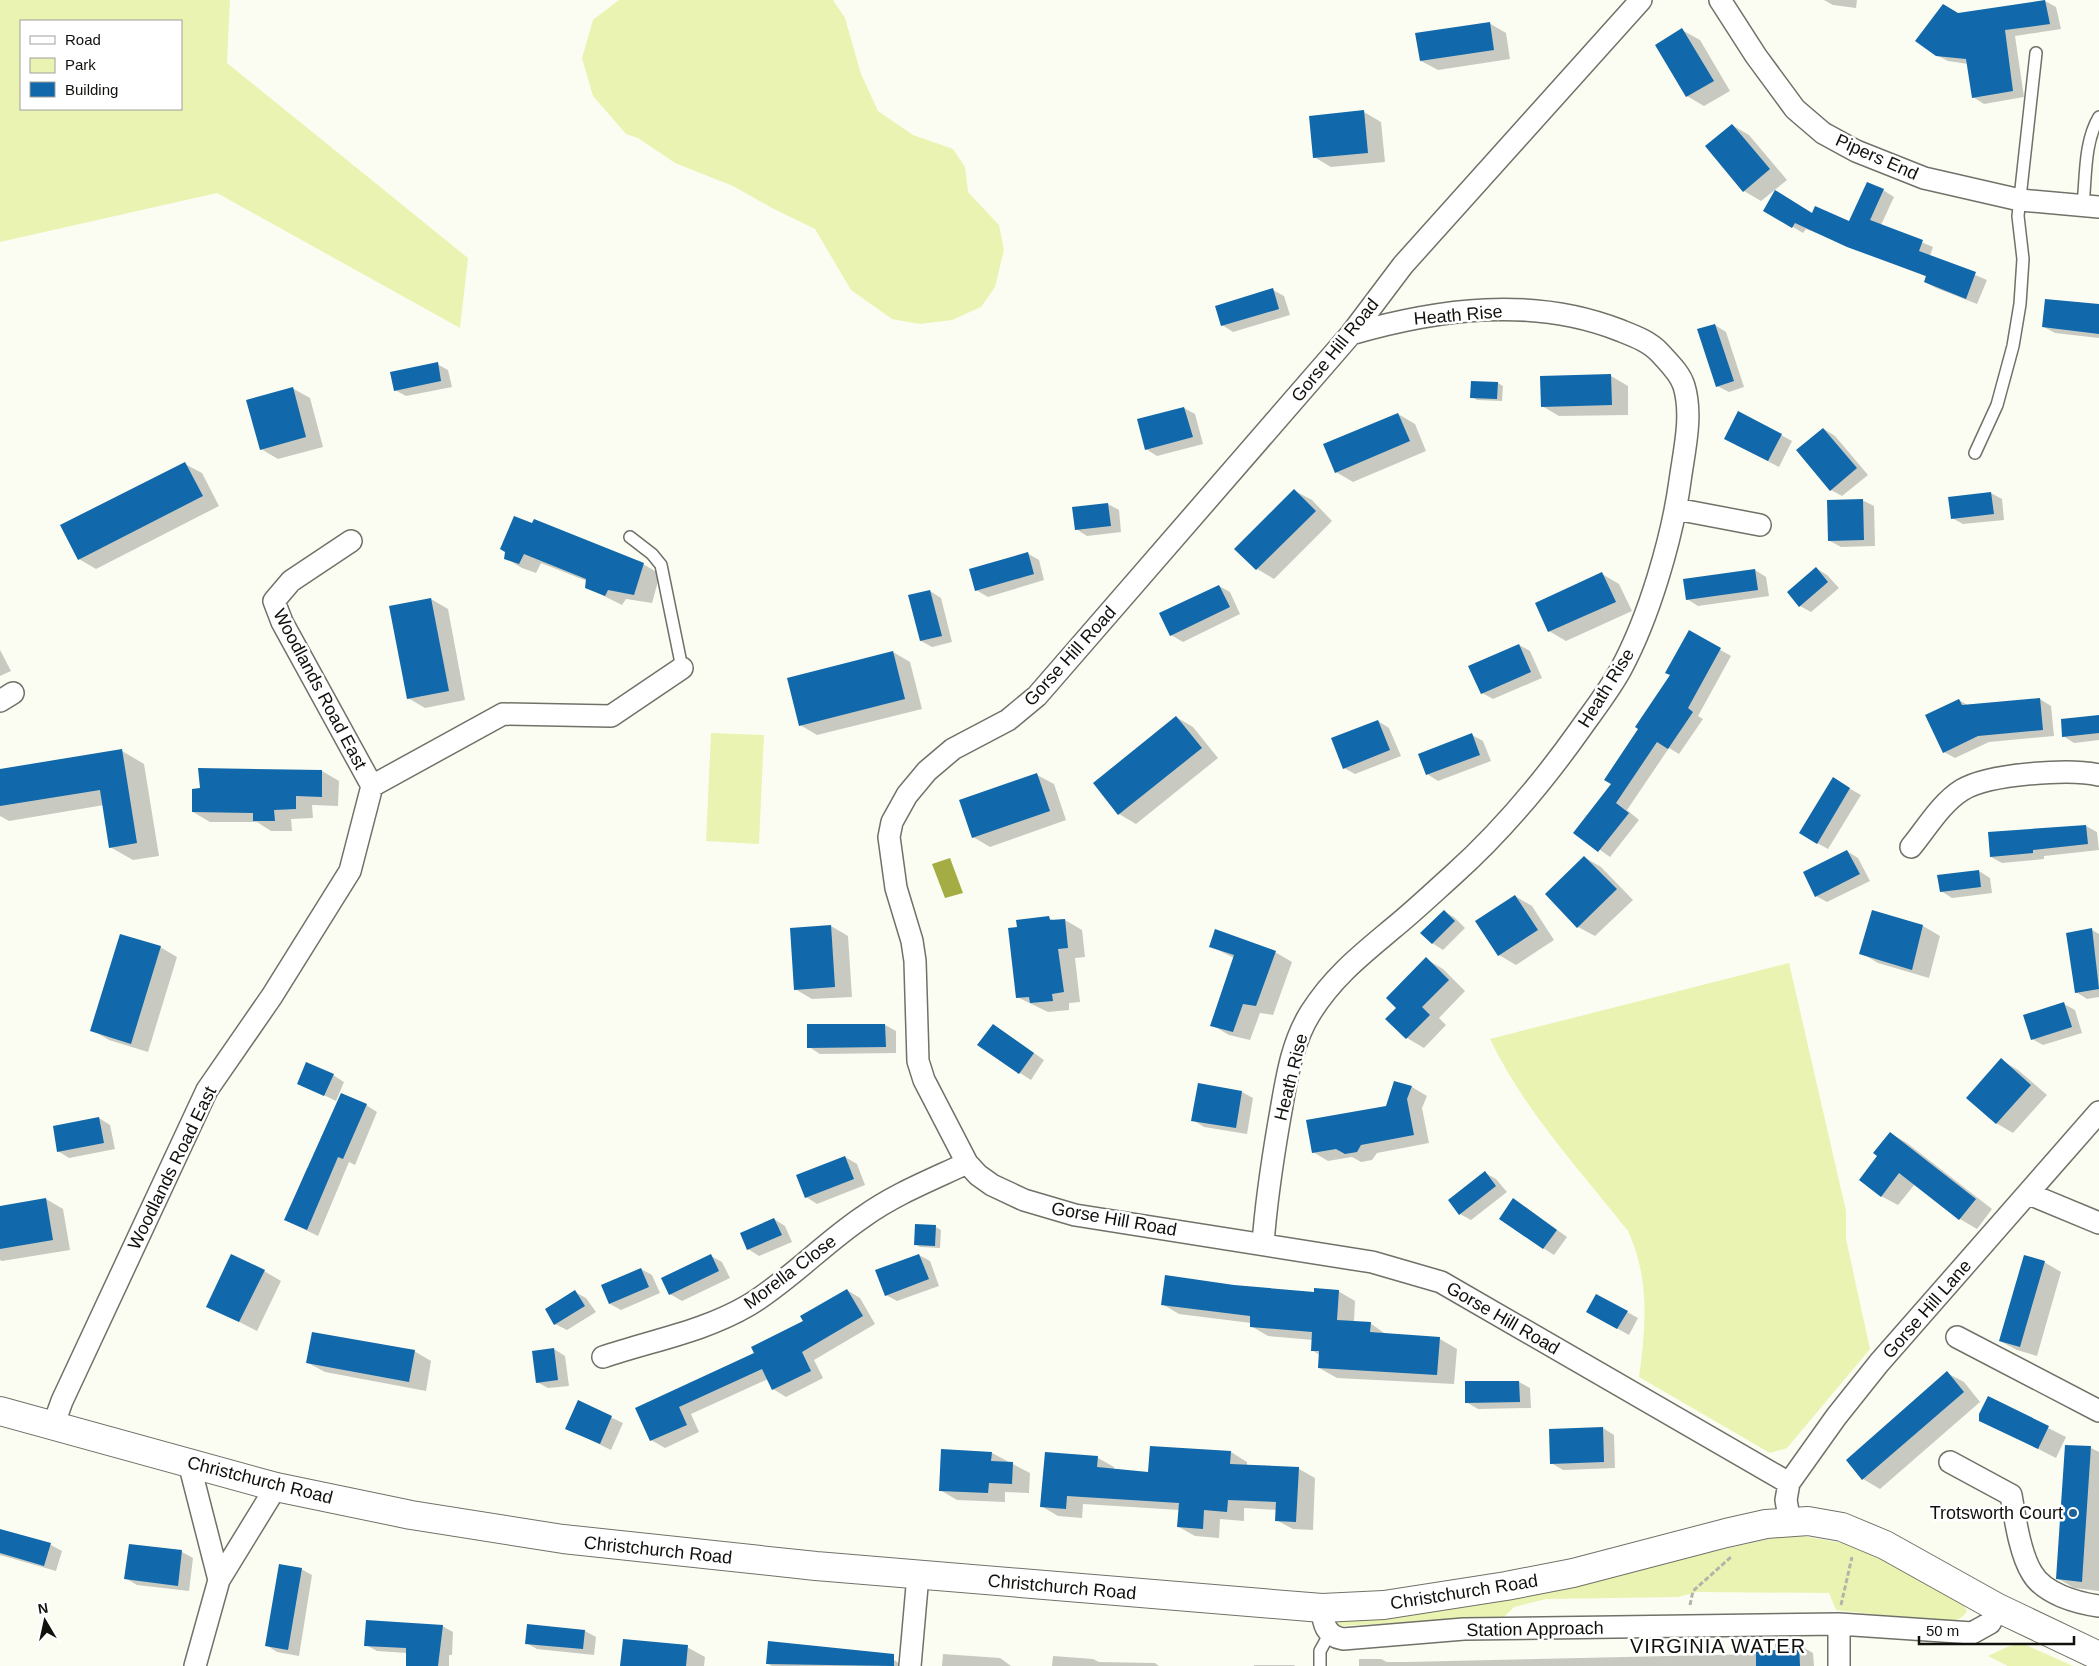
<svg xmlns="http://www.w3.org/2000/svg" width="2099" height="1666" viewBox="0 0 2099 1666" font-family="Arial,sans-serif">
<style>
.green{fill:#ebf3b2;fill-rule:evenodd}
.water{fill:#a4ad44}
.shadow{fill:#0003}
.building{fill:#1168aa}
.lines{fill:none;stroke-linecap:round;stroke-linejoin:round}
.service-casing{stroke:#707168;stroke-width:14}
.minor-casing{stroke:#707168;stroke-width:24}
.secondary-casing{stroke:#707168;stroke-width:30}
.path{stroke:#b2b4ab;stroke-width:3;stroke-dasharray:5 2.5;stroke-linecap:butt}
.service{stroke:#fff;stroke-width:11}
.minor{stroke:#fff;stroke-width:21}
.secondary{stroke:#fff;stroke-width:28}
.poi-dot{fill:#206096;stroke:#fff;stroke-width:2}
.labels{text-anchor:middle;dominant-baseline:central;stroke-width:5;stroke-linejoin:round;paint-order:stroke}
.street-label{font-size:18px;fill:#10110d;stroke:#fff}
.poi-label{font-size:18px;fill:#10110d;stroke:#fff;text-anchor:end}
.quarter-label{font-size:20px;letter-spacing:1px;fill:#10110d;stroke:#fff}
</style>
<rect width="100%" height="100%" fill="#fbfdf2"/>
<path class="green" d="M0,0H230L227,63L468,258L460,328L217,193L0,242ZM21,21H181V109H21Z
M619,0H833L845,18L861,74L878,111L913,135L953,149L965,167L968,192L999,225L1004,250L995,287L981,307L952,320L920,324L892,319L851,290L815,229L772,208L733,186L675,163L638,138L626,134L593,96L582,58L593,20Z
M711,733L764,735L759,844L706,841Z
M1789,963L1846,1211V1239L1870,1349L1787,1448L1770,1453L1639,1377C1646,1328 1650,1278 1628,1231C1580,1170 1524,1110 1490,1039Z
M1797,1535L1842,1543L1877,1555L1962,1601L1967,1611C1961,1621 1952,1622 1942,1622L1836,1610L1829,1593L1697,1592L1678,1597L1546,1599L1514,1607L1503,1618L1337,1626L1335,1623L1337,1620L1669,1562L1777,1537Z
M2021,1643L2073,1666H2008L1988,1656L2007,1647Z"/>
<path class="water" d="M950,858L963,893L945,898L932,864Z"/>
<path class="shadow" d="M1824,0H1857L1856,8L1833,5Z
M2045,1L2056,7L2061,29L2015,36L2024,97L1984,104L1973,97L1968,64L1948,61L1936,55L1958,14Z
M1489,23L1506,33L1510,59L1438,70L1421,61Z
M1682,30L1700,40L1730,91L1704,106L1687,96L1657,46Z
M1364,112L1381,122L1385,162L1331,167L1314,157Z
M1732,125L1749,135L1787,180L1761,201L1744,191Z
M1883,190L1894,197L1881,225L1933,247L1930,256L1987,280L1977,304L1936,288L1925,282L1927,277L1806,229L1803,233L1765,210L1813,215L1849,222Z
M1273,290L1284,296L1290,315L1233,332L1222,325Z
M2099,306V338L2055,333L2044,327Z
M1715,325L1726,332L1744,387L1729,392L1717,386Z
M437,364L448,370L452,387L406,396L395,390Z
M1611,376L1628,386V415L1559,416L1542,406Z
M1498,383L1503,386L1502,401L1477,400L1472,397Z
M292,388L310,398L323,447L278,459L261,449Z
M1184,408L1195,414L1203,444L1157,456L1146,449Z
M1398,414L1415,424L1426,451L1353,482L1336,472Z
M1824,429L1835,436L1868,475L1842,496L1831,490Z
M1781,435L1792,441L1779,467L1736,445Z
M185,464L202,473L219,506L96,569L79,559Z
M1295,491L1312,500L1332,521L1274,579L1257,569Z
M1991,493L2002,499L2004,520L1963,524L1952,518Z
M1862,500L1874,506L1875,546L1841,547L1830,541Z
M1108,504L1119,510L1121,532L1087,536L1076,529Z
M506,552L643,564L660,574L652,603L626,599L622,605L586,587L587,581L541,563L536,573L522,568L505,558Z
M1027,553L1039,560L1044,580L988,597L976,590Z
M1816,568L1827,575L1839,588L1811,612L1800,606Z
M1755,570L1766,577L1769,596L1698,606L1687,599Z
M1602,574L1619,584L1632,611L1566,641L1549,631Z
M1219,586L1230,592L1240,614L1183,642L1171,635Z
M930,591L941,598L952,642L932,647L921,641Z
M431,599L448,609L465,700L425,708L408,698Z
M1689,632L1731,656L1698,716L1703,719L1679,754L1669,748L1627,810L1639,820L1610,857L1575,832L1612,784L1640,729L1671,675Z
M1519,645L1530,651L1542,678L1493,699L1482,693Z
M0,650L11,671L0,676Z
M893,652L910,662L922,709L817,735L800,725Z
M2040,699L2051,706L2054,736L1989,742L1955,758L1944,752L1959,700L1969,706Z
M2099,716V740L2074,743L2063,736Z
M1176,717L1193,727L1218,758L1136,824L1119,814Z
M1378,721L1389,728L1401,756L1355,774L1344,768Z
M1472,735L1483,741L1491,761L1438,781L1427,774Z
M122,751L144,764L159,856L133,860L110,847L104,805L9,821L0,816V770Z
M200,769L322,771L339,781L338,806L312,805L313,818L291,819L292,831H271L257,822H210L193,812L202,789Z
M1037,775L1054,784L1066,820L990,847L973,837Z
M1833,779L1861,795L1828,849L1817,843Z
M2086,826L2097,832L2099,850L2044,856V859L2002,863L1991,857Z
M1847,851L1858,858L1870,881L1827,902L1816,896Z
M1584,857L1601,867L1633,900L1595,936L1578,927Z
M1979,871L1990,878L1992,893L1952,898L1941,891Z
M1515,896L1532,906L1554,940L1516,965L1499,955Z
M1444,911L1455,918L1465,928L1443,950L1432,943Z
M1049,918L1055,921L1065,920L1082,930L1085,957L1075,958L1080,1002L1069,1003V1010L1048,1012L1017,997L1018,928Z
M831,926L848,936L852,997L812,999L795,989L791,929Z
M1923,926L1940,936L1929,978L1878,963L1861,953Z
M2092,930L2099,934V997L2087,999L2076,992Z
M1210,946L1275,952L1292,962L1273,1015L1260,1013L1250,1040L1229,1035L1212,1025L1234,958Z
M160,947L177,957L148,1052L109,1040L92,1030Z
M1426,959L1443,969L1465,991L1439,1018L1446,1025L1424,1048L1407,1038L1387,1019L1397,1008Z
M2064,1004L2075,1010L2082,1033L2043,1045L2032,1039Z
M885,1025L896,1031V1053L820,1054L809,1047Z
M1004,1032L1044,1060L1031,1080L1020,1073Z
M2001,1060L2018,1070L2047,1095L2013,1133L1996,1123Z
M333,1075L344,1082L336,1101L299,1083Z
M1395,1082L1412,1087L1427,1096L1422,1108L1429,1143L1377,1153L1372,1160L1361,1162L1352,1157L1328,1161L1313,1152L1387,1107Z
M1242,1092L1253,1098L1247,1134L1204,1127L1193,1120Z
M366,1105L377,1112L355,1165L349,1162L318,1236L285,1220L307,1168L310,1169Z
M99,1118L110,1125L115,1149L69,1158L58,1151Z
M1890,1133L1907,1143L1992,1209L1977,1229L1960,1219L1915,1184L1898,1205L1881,1196L1879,1156Z
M845,1157L857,1164L865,1185L817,1204L806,1197Z
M1485,1173L1496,1179L1507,1192L1471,1220L1460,1214Z
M46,1199L63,1209L70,1250L2,1261L0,1260V1207Z
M1524,1206L1567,1237L1554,1255L1543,1248Z
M774,1219L785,1226L792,1242L759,1256L748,1249Z
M936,1227L941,1230L940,1248L920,1247L915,1244Z
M919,1255L930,1261L939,1286L897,1301L886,1295Z
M711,1256L722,1262L730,1278L682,1301L670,1294Z
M2044,1262L2061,1272L2037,1356L2017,1350L2000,1341Z
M641,1269L652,1275L660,1293L621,1310L610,1304L602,1285Z
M264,1271L281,1281L257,1331L208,1306Z
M1234,1286L1315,1293L1338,1291L1355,1301L1354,1322L1370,1323L1387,1335L1440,1339L1457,1349L1454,1384L1337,1378L1319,1368L1320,1355L1313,1351V1340L1268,1336L1251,1326V1323L1179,1314L1162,1304Z
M847,1290L860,1298L875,1324L814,1360L823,1378L786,1397L773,1389L768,1379L691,1414L699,1432L665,1448L651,1440L637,1408L756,1354L805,1322Z
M575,1292L586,1298L596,1312L567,1330L555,1324Z
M1596,1295L1638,1318L1629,1335L1598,1318Z
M554,1349L565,1356L569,1386L548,1388L537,1382L533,1352Z
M414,1351L431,1361L426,1391L325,1372L308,1363Z
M1947,1373L1964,1382L1980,1402L1880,1489L1863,1479Z
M1466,1382H1519L1530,1388L1531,1408L1478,1409L1466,1402Z
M1989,1398L2066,1437L2056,1458L1981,1420Z
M578,1402L623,1423L611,1450L566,1428Z
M1603,1428L1614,1435L1615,1468L1563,1470L1551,1463Z
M2091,1448L2099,1452V1591L2074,1588L2057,1578Z
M1231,1452L1247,1462V1466L1299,1469L1315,1478L1313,1530L1293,1529L1276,1520L1277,1510L1244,1508V1521L1220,1519L1219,1538L1195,1536L1179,1527L1180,1510L1083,1504L1082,1518L1058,1516L1041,1506L1098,1458L1114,1467V1470L1150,1473Z
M992,1453L1030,1473L1029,1493L1005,1492V1502L957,1500L940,1490Z
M0,1530L51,1545L62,1551L56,1571L0,1555Z
M130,1545L182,1552L193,1558L189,1591L137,1585L125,1578Z
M301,1569L312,1575L299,1656L277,1652L266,1645Z
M442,1626L453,1632L452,1655H449V1666H407V1653L377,1651L366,1645Z
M585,1631L596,1637L594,1655L537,1649L526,1643Z
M1777,1645H1799L1813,1653L1814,1666H1359V1659H1381L1387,1662H1405L1758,1654L1777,1651Z
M687,1647L705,1657L704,1666H621Z
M884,1654L899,1663V1666H772L768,1664Z
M943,1654L1000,1658L1011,1666H942Z
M1053,1656L1093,1659L1099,1662L1155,1663L1159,1666H1052Z
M1294,1665L1295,1666H1254V1665Z"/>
<path class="building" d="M2045,0L2050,24L2005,30L2013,91L1972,98L1966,59L1936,56L1915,41L1943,4L1958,13Z
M1490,22L1494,50L1420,61L1415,33Z
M1682,28L1714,81L1686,97L1655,45Z
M1364,110L1368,153L1313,158L1309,116Z
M1732,124L1770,169L1743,192L1705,146Z
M1867,182L1884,189L1870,220L1923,240L1919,251L1976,272L1966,299L1924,282L1926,276L1847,247L1795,223L1792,228L1763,211L1775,190L1812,213L1815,206L1849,221Z
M1273,288L1279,309L1221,326L1215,306Z
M2045,299L2099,304V334L2042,327Z
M1715,324L1734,381L1716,387L1697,329Z
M438,362L441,381L394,391L390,372Z
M1611,374L1612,405L1541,407L1540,376Z
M1471,381L1498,382L1497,399L1470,398Z
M293,387L306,437L260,450L246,400Z
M1184,407L1193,437L1145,450L1137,419Z
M1738,411L1782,434L1768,461L1724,439Z
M1398,413L1410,441L1335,473L1323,444Z
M1823,428L1857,468L1830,491L1796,450Z
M185,462L203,496L78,560L60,525Z
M1294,489L1316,511L1256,570L1234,549Z
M1991,492L1994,514L1951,519L1948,497Z
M1863,499L1864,540L1828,541L1827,500Z
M1108,503L1111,526L1075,530L1072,507Z
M514,516L532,523L534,519L644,563L634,595L608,590L605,596L585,588L586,579L524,554L519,564L504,559L505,552L500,549Z
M1028,552L1034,574L975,591L969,569Z
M1816,567L1828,582L1799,607L1787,592Z
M1755,569L1758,590L1686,600L1683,579Z
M1602,572L1616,602L1548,632L1535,603Z
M1219,585L1230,607L1170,636L1159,613Z
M930,590L942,636L920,641L908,595Z
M431,598L449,691L407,699L389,606Z
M1689,630L1721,648L1688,708L1693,712L1668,749L1657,742L1616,803L1629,813L1598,852L1573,833L1611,784L1604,780L1638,729L1635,727L1670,675L1665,673Z
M1519,644L1531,672L1481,694L1468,666Z
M893,651L905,699L799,726L787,678Z
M2040,698L2043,730L1978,736L1943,753L1925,715L1959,699L1962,705Z
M2099,715V733L2062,737L2061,719Z
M1176,716L1202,748L1118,815L1093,783Z
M1378,720L1390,750L1343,769L1331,738Z
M1472,733L1480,755L1426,775L1418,754Z
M122,749L137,843L109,848L100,790L0,806V769Z
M198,768L322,770V797L296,796V809L274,810L275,821H253V813L192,812V789L200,788Z
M1037,773L1050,811L972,838L959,800Z
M1833,777L1850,788L1817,844L1799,833Z
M2086,825L2088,844L2033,850V853L1990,857L1988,832Z
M1847,850L1860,874L1815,897L1803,872Z
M1584,856L1617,889L1577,928L1545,894Z
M1979,870L1981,887L1940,892L1937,875Z
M1515,895L1538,930L1498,956L1475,921Z
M1444,910L1455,921L1432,944L1420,933Z
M1872,910L1923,925L1912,970L1859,954Z
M1049,916L1050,920L1065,919L1068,948L1058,949L1064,992L1052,994L1053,1001L1030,1003L1029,997L1016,998L1008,928L1017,927L1016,920Z
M831,925L835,987L794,990L790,928Z
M2092,928L2099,989L2075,993L2066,933Z
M1215,929L1276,951L1256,1006L1243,1004L1233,1032L1210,1026L1234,955L1209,947Z
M120,934L161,946L131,1044L90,1031Z
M1426,957L1449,980L1422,1007L1430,1015L1406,1039L1385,1019L1396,1008L1386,998Z
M2064,1002L2072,1027L2031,1040L2023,1015Z
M807,1024H885L886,1047L807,1048Z
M993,1024L1034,1053L1019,1074L977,1045Z
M2001,1058L2031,1085L1996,1124L1966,1098Z
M306,1062L334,1074L324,1096L297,1084Z
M1394,1081L1412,1086L1407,1099L1414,1135L1361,1145L1357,1152L1345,1154L1336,1149L1312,1153L1306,1120L1386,1106Z
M1198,1083L1242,1091L1236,1128L1191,1121Z
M341,1093L367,1104L343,1159L338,1157L307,1230L284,1220Z
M99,1117L104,1143L57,1152L53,1126Z
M1890,1132L1976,1199L1959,1220L1899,1173L1881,1197L1859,1180L1877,1156L1873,1153Z
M845,1156L854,1179L805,1198L796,1175Z
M1485,1171L1496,1186L1459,1215L1448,1200Z
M46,1198L53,1240L0,1249V1206Z
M1513,1198L1557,1230L1543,1249L1499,1219Z
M774,1218L782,1235L747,1250L740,1233Z
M915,1224L936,1225L935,1246L914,1245Z
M231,1254L265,1270L239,1322L206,1307Z
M711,1254L719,1271L669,1295L661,1278Z
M919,1254L929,1279L885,1296L875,1270Z
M2024,1255L2045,1261L2020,1347L1999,1341Z
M641,1268L649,1287L609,1304L601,1285Z
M1165,1275L1234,1285L1314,1292V1288L1339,1290L1337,1320L1371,1322L1370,1332L1440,1337L1437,1375L1318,1368L1319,1351H1311L1312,1332L1250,1327V1316L1161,1305Z
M847,1289L863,1316L802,1352L811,1371L772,1390L762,1369L679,1407L687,1425L650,1441L635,1408L754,1353L751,1347L803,1321L800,1316Z
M575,1290L585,1306L554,1325L545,1309Z
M1596,1294L1628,1311L1617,1329L1586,1312Z
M312,1332L415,1350L409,1382L306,1363Z
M554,1348L558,1380L536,1383L532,1351Z
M1947,1371L1964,1392L1862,1480L1846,1460Z
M1465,1381H1519L1520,1402L1465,1403Z
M1988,1396L2049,1426L2038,1449L1979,1421V1414Z
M578,1400L612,1416L600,1444L565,1429Z
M1603,1427L1604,1462L1550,1464L1549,1429Z
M2065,1445L2091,1446L2082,1582L2056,1579Z
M1150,1446L1231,1451L1230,1464L1299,1467L1296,1522L1275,1521L1276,1502L1228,1500L1227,1512L1204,1510L1203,1529L1177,1527L1179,1503L1067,1496L1066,1509L1040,1507L1045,1452L1098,1456L1097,1467L1148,1472Z
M941,1449L992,1452L991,1461L1013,1462L1012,1484L989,1483L988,1493L939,1491Z
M0,1529L51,1543L44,1566L0,1553Z
M129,1544L182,1550L178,1586L124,1579Z
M279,1564L302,1568L288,1650L265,1646Z
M366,1620L443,1625L438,1666H406V1648L364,1646Z
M527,1624L585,1630L583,1649L525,1644Z
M623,1639L688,1645L686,1666H620Z
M768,1641L894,1654V1666L766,1664Z
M1799,1643L1800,1666H1756V1651L1776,1650L1775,1644Z"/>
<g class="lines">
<defs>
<path id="service" d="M2083,205C2086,177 2084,142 2099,117
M1975,453L1997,405L2013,346L2020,304L2023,259L2018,216L2036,53
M630,537L652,554L661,565L682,668
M1320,1666V1651L1330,1633"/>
<path id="minor" d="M1641,0L1403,265L1351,334L1037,696L1008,720L953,749L927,771L907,795L892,822L889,837L896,888L912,941L915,961L918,1061L924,1080L967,1163L978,1175L992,1185L1024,1200L1075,1215L1372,1262L1441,1282L1789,1483
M1720,0L1756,56L1795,109L1823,133L1856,151L1924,178L2020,200L2099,207
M1676,509L1760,525
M0,701L13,693
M372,786L503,714L611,716L682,668
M1911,847C1926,829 1941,803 1962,790C1988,774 2070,768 2099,775
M2029,1194L2099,1223
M1263,1244C1266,1203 1272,1163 1279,1122C1286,1084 1290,1045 1311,1012C1333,977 1361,955 1392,929C1413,912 1433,893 1453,875C1501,832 1542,783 1579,731C1593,711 1609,691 1621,669C1649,617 1672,539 1680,481C1684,451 1693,416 1684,386C1680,373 1669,363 1660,353C1649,341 1634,336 1619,330C1532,296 1438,309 1351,334
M1957,1337L2099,1411
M603,1357C653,1340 703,1332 749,1305C790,1280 823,1244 863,1217C895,1194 931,1180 967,1163
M53,1426L62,1401L207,1090L272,996L350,871L372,786L282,622L274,601L291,581L351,541
M1950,1462L2011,1495C2015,1518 2020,1554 2032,1573C2044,1594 2077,1603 2099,1606
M189,1463L219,1580
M1790,1522L1786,1500L1789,1483L1836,1417L1879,1363L2099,1112
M1322,1608C1323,1624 1326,1636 1343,1639L1464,1629L1839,1624L1972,1633L1990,1623L1998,1608
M1839,1624V1666
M195,1666L219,1580L276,1487
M910,1666L918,1575"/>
<path id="secondary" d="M0,1411L276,1487L411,1515L563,1539L816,1566L1322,1608L1384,1605L1506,1586L1573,1573L1726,1533L1766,1524L1808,1521L1842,1527L1885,1545L1998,1608L2099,1656"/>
</defs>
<use href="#service" class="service-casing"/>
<use href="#minor" class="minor-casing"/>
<use href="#secondary" class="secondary-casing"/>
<path class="path" d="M1690,1605L1693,1591L1731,1557
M1841,1605L1852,1557"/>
<use href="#service" class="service"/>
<use href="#minor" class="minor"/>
<use href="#secondary" class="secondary"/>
</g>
<circle class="poi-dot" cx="2073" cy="1513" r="5"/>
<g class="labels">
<g class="street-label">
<text transform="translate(1877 157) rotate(24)">Pipers End</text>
<text transform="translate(1458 315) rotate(-5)">Heath Rise</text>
<text transform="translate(1335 350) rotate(-51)">Gorse Hill Road</text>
<text transform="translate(1070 656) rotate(-48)">Gorse Hill Road</text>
<text transform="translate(1606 688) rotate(-58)">Heath Rise</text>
<text transform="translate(320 689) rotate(62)">Woodlands Road East</text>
<text transform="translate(1291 1077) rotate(-76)">Heath Rise</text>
<text transform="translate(172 1168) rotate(-64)">Woodlands Road East</text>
<text transform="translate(1114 1219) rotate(10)">Gorse Hill Road</text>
<text transform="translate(790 1272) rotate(-37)">Morella Close</text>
<text transform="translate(1927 1309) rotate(-49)">Gorse Hill Lane</text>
<text transform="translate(1503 1318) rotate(30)">Gorse Hill Road</text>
<text transform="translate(260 1480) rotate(14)">Christchurch Road</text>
<text transform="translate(658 1550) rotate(6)">Christchurch Road</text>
<text transform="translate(1062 1587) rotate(5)">Christchurch Road</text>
<text transform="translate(1464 1592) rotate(-9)">Christchurch Road</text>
<text transform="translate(1535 1629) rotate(-1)">Station Approach</text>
</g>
<g class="poi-label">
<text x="2063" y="1513">Trotsworth Court</text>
</g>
<g class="quarter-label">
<text x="1718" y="1646">VIRGINIA WATER</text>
</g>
</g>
<rect x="20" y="20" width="162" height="90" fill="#ffffff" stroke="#9fa09e"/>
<rect x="30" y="36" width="25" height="8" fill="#ffffff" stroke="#9fa09e"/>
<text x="65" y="45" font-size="15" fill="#10110d">Road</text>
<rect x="30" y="58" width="25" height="15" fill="#ebf3b2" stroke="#9fa09e"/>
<text x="65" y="70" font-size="15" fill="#10110d">Park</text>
<rect x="30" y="82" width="25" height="15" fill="#1168aa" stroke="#9fa09e"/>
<text x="65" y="95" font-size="15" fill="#10110d">Building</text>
<g transform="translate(45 1621) rotate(351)" stroke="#ffffff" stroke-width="4" paint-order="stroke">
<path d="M0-4L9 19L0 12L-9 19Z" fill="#10110d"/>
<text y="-8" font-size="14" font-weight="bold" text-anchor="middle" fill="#10110d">N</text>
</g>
<path d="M1919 1636v8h155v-8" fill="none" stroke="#10110d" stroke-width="2.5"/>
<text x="1926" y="1636" font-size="15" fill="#10110d" stroke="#ffffff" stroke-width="4" paint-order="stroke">50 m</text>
</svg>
